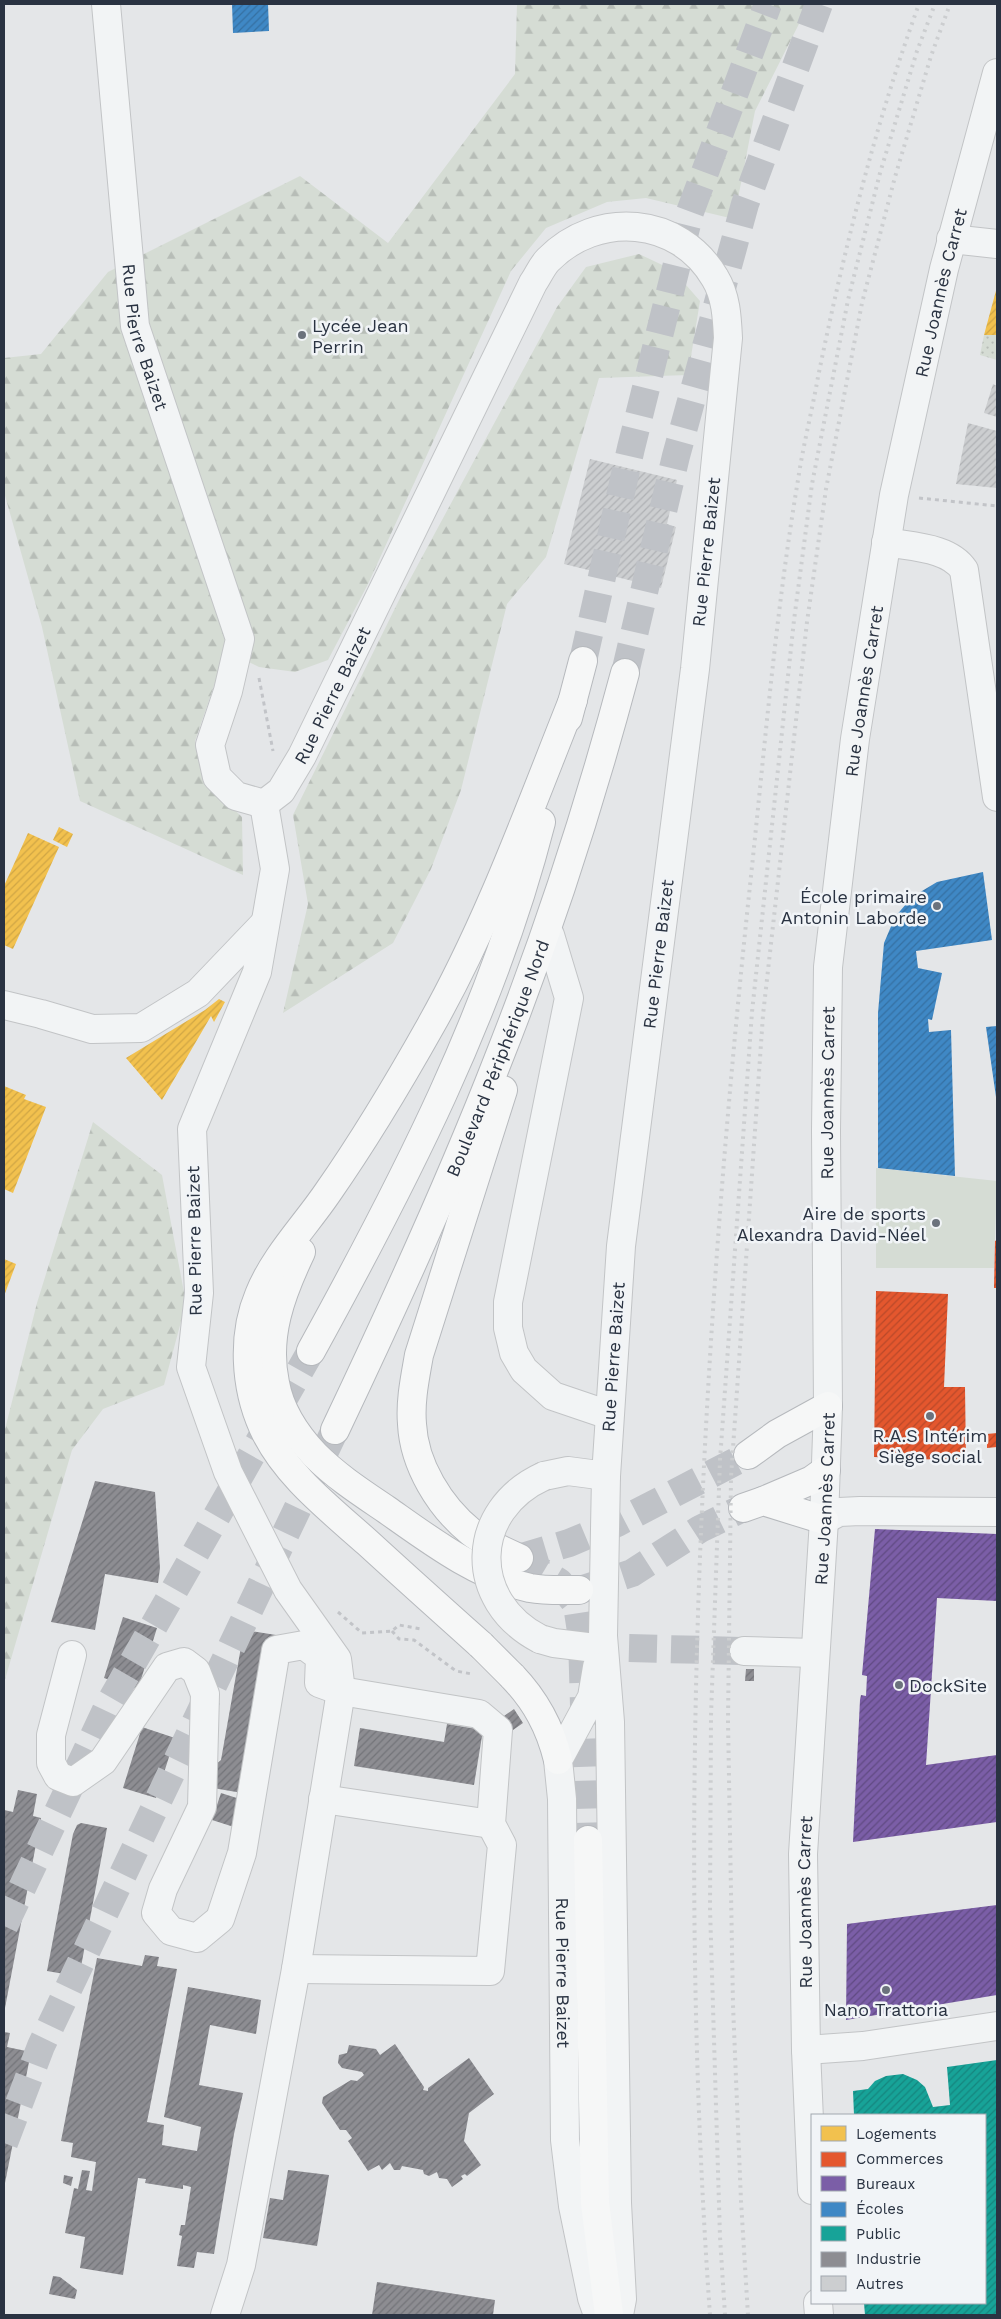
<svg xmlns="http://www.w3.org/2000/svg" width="1001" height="2319" viewBox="0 0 1001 2319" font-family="'Work Sans',sans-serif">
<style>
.grass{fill:url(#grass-dots)}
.forest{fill:url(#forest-firs)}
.pitch{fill:#d5dcd4}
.homes{fill:url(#homes-hatch)}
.shops{fill:url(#shops-hatch)}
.offices{fill:url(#offices-hatch)}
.schools{fill:url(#schools-hatch)}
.public{fill:url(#public-hatch)}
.industry{fill:url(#industry-hatch)}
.building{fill:url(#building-hatch)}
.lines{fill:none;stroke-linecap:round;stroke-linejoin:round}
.minor-tunnel{stroke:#bfc2c7;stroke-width:28;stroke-dasharray:28 14;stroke-linecap:butt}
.highway-tunnel{stroke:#bfc2c7;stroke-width:28;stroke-dasharray:28 14;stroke-linecap:butt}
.minor-casing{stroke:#c2c4c6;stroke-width:30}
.highway-casing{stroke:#b6b9bd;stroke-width:30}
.path{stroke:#c2c4c8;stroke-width:3;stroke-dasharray:4 4;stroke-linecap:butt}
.minor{stroke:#f2f4f5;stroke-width:28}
.highway{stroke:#f6f7f7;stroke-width:28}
.rail{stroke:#ccced0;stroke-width:4;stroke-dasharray:2.5 5;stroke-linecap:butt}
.minor-bridge-casing{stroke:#c2c4c6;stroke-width:30;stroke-linecap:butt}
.highway-bridge-casing{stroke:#b6b9bd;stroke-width:30;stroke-linecap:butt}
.minor-bridge{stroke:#f2f4f5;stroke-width:28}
.highway-bridge{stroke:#f6f7f7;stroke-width:28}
.poi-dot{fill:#6b727c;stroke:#f1f4f7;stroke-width:2}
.labels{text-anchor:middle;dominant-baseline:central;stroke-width:5;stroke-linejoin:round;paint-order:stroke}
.street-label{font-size:18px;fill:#2a3342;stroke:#f1f4f7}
.poi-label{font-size:18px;fill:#2a3342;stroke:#f1f4f7;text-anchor:start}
</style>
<defs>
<pattern id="grass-dots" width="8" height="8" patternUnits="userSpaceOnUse" patternTransform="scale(1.25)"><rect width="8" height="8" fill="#d5dcd4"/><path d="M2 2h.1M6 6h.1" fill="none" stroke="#b7bdb7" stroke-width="1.8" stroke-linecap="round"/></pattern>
<pattern id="forest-firs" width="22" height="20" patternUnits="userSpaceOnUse" patternTransform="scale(1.25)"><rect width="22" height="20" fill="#d5dcd4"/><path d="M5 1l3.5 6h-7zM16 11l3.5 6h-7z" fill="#b7bdb7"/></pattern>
<pattern id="homes-hatch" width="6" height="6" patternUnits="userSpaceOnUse" patternTransform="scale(1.25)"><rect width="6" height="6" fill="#f2c14e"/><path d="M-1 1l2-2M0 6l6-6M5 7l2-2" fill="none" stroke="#d0a645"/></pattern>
<pattern id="shops-hatch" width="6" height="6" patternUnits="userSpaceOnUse" patternTransform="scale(1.25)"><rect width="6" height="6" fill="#e4572e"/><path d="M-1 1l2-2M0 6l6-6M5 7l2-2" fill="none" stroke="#b94929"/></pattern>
<pattern id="offices-hatch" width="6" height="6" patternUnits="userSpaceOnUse" patternTransform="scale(1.25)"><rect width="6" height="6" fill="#7b5ea7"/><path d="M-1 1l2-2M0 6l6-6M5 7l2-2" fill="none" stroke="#604a82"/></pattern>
<pattern id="schools-hatch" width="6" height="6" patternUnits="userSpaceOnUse" patternTransform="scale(1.25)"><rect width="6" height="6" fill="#3f88c5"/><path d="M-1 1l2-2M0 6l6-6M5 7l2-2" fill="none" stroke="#3570a2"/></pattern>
<pattern id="public-hatch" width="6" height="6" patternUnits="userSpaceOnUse" patternTransform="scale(1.25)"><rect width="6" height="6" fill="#17a398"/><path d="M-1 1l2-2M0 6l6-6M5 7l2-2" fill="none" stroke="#15857e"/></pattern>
<pattern id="industry-hatch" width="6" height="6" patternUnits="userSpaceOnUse" patternTransform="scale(1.25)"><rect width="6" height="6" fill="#8d8d92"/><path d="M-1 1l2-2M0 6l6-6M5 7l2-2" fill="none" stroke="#737479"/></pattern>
<pattern id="building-hatch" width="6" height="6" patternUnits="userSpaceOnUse" patternTransform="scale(1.25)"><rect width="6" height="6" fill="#ccced0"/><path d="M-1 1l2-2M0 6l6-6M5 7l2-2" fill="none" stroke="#afb1b4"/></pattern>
</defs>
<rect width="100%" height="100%" fill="#e4e6e8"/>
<path class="grass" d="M984,335H997V360L980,355Z"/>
<path class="forest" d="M517,4H809L755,111L734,219L646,198L607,202L546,228L511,271L368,584L328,660L295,672L259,667L226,651L195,741L205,781L242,817L243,875L80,801L42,627L4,492V358L41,354L108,272L300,176L388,243L515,74Z
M639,254L673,270L700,301L688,375L599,378L546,557L507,604L461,790L431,869L393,943L283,1013L308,904L293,815L401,596L557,307L586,267Z
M93,1122L162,1175L186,1303L164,1385L103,1409L72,1450L4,1683V1433L37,1303Z"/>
<path class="pitch" d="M876,1168L997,1181L994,1268H876Z"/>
<path class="homes" d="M997,287V335H984Z
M59,827L73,834L67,847L53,840Z
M28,833L59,847L13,949L4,945V886Z
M219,999L225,1002L214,1022L211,1016L162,1100L126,1058L205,1010Z
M4,1086L26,1095L24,1099L46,1107L13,1193L4,1189Z
M4,1259L16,1264L4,1296Z"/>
<path class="shops" d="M997,1240V1288H994L995,1241Z
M876,1291L948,1294L944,1387H965L966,1461L874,1457Z
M997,1433V1447L987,1448V1434Z"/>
<path class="offices" d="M875,1529L997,1534V1601L937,1598L926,1765L997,1755V1822L853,1842L860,1700L861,1695L866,1696L867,1676L862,1675Z
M997,1905V1995L846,2020L847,1924Z"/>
<path class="schools" d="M232,4H268L269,31L233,33Z
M983,872L992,940L916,951L918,968L942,973L932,1020L928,1019L929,1032L951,1030L955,1176L878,1168V1013L884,943L895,917L912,897L937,882Z
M997,1026V1097H996L986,1027Z"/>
<path class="public" d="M997,2060V2315H865L864,2303H985V2115H854L853,2091L868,2089L875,2081L886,2076L903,2074L917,2080L925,2087L933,2107L950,2105L947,2067Z"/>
<path class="industry" d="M95,1481L155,1492L160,1568L158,1583L105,1574L95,1630L51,1622Z
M123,1617L157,1628L138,1689L104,1678Z
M244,1630L276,1635L248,1794L213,1788L214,1766L221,1760Z
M746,1669H754V1681H745Z
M514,1709L523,1723L513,1730L504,1716Z
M447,1724L483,1730L474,1785L354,1766L360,1728L444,1742Z
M142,1727L175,1738L156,1798L123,1788Z
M18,1790L37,1794L33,1816L41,1818L5,2008L4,1810L13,1812Z
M221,1793L243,1800L234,1827L212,1820Z
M81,1823L107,1828L80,1972L76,1976L47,1971L73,1834L77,1825Z
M145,1955L159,1957L157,1966L177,1969L147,2122L164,2125L162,2145L197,2151L201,2127L164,2117L188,1987L261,2000L256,2034L210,2025L199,2085L243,2093L234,2134L214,2254L197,2252L194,2268L177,2266L182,2236L179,2235L181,2225H185L191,2187L183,2185V2189L145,2183L146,2179L138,2178L123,2275L80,2268L85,2237L65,2233L74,2188L78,2189L82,2170L90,2171L86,2190L92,2191L96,2162L71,2157L73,2143L61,2141L97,1958L142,1966Z
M4,2032L10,2033L7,2047L31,2052L5,2183Z
M395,2044L424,2087L423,2090L428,2091V2088L469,2058L494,2094L469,2113L464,2141L481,2165L467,2176L465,2174L461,2176L463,2179L452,2187L447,2179L439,2178L437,2172L429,2176L424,2174L423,2170L402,2166L400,2170H394L390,2163L382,2170L379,2165L368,2171L348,2141L352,2138L346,2130H340L322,2103L323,2097L351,2080L357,2081L364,2075L362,2072L342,2068L338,2063L339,2055L347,2053L349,2045L376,2049L380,2055Z
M288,2170L329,2175L317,2246L263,2238L270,2198L283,2200Z
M64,2175L73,2177L71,2186L63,2183Z
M53,2276L60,2277L77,2290L75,2299L49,2294Z
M377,2282L495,2300L493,2315H372Z"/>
<path class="building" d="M993,384L997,386V417L984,413Z
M968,423L997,431V488L956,484Z
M590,459L677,480L667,524L676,527L661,588L564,564Z"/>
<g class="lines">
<path class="minor-tunnel" d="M587,1647L744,1651"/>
<path class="highway-tunnel" d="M583,661L631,448L690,212L768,4
M625,673L676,456L745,204L819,4
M519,1558L559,1582L577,1605L582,1638L588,1840
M519,1558L569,1543L617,1523L748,1455
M583,1589L632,1573L700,1529L743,1508
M4,1926L108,1706L311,1351
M4,2143L41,2046L335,1430"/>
<defs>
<g id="minor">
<path id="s1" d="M106,4L135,326L240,639L228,691L210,745L217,777L236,796L264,804"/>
<path d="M951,239L997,244"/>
<path d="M886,542C911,547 949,547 964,570L997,797"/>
<path id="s2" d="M264,804L281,791L302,756L533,283C538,276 542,266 548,260C597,210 679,216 715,278C726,296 727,317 728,338L695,669L621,1246L606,1476L603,1636L610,1722L617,2203L622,2299L619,2315"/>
<path d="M550,935L569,998L508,1302V1328L514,1353L524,1370L553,1396L609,1415"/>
<path d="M4,1005L41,1014L92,1029L141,1028L198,993L264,924"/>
<path d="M544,1476L568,1471L606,1476"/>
<path d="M824,1520L839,1512L860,1511L997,1512"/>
<path d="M540,1639L554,1643L587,1647"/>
<path d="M744,1651L815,1653"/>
<path d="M72,1655L51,1735V1763L58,1776L73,1782L103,1761L167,1667L184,1662L196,1671L205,1694L202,1807L163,1889L156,1913L171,1931L197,1938L220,1919L242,1853L276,1650L304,1645L320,1657L319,1683L341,1691L479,1714L498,1730L491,1824L502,1845L490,1971L296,1969"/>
<path id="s3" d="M597,1667L592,1697L558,1760L562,1799L565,2140L573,2206L592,2298L598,2315"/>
<path d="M323,1799L491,1824"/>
<path d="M806,2050L863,2046L997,2026"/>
<path id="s4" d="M812,2190L806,2050L803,1854L824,1520L828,1406L826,1131L828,967L855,739L894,495L944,269L997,73"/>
<path d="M818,2303L819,2315"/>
<path d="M225,2315L241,2265L296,1969L341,1691L337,1659L288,1590L228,1472L191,1367L199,1293L192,1129L257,972L275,869L264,804"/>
</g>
<g id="highway">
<path d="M568,718L583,661"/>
<path d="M503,1090L419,1355C415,1378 410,1401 412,1424C414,1465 440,1507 471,1532C485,1543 503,1551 519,1558"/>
<path d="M301,1252C281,1294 265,1336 275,1383C280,1411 296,1435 315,1455C337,1477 362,1493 387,1510C431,1541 477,1576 530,1588C546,1591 563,1590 579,1590"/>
<path d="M311,1351C404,1182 493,1010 541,822"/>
<path id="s5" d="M335,1430C393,1308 449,1186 498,1060C548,934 590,804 625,673"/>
<path d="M748,1455L777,1434L828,1406"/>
<path d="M763,1501L812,1480L826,1470"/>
<path d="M743,1508L763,1501L824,1520"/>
<path d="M481,1645C443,1611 405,1577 368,1543C330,1509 284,1474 263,1427C245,1387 242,1335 259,1295C274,1257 305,1226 328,1192C365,1139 399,1082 431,1025C489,922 529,810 573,700"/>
<path d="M512,1676C536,1701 550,1727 558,1760"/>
<path d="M588,1840L595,2203L609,2315"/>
</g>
</defs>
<use href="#minor" class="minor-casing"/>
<use href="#highway" class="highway-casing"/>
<path class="path" d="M919,498L997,506
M259,678L273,751
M338,1612L362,1633L392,1631L399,1625L421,1629
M392,1631L399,1639L414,1640L456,1671L472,1674"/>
<use href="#minor" class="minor"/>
<use href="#highway" class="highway"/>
<path class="rail" d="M710,2315C676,1836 700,1353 751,876C765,744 776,611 798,480C803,446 812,411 818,377C844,250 875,125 919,4
M725,2315L720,2237L710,1908L711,1716L720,1460L752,1012L794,620L812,484L848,300L880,173L917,51L935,4
M748,2315L741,2201L733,2005L728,1721L731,1477L763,1015L807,622L826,489L862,303L895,177L931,56L950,4"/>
<defs>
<path id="minor-bridge" d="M540,1639C467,1601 469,1510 544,1476"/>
<path id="highway-bridge" d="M481,1645L512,1676"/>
</defs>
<use href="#minor-bridge" class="minor-bridge-casing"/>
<use href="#highway-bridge" class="highway-bridge-casing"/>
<use href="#minor-bridge" class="minor-bridge"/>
<use href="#highway-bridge" class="highway-bridge"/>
</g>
<g class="poi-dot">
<circle cx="302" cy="335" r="5"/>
<circle cx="937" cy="906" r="5"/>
<circle cx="936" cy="1223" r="5"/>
<circle cx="930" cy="1416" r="5"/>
<circle cx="899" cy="1685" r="5"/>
<circle cx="886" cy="1990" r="5"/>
</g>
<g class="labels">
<g class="street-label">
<text stroke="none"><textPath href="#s4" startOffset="1908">Rue Joannès Carret</textPath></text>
<text stroke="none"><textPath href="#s1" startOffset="336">Rue Pierre Baizet</textPath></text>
<text transform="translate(706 552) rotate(-84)">Rue Pierre Baizet</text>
<text stroke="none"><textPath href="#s4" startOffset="1502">Rue Joannès Carret</textPath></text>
<text stroke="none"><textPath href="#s2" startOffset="130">Rue Pierre Baizet</textPath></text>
<text transform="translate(658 954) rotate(-83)">Rue Pierre Baizet</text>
<text stroke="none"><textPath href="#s5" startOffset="406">Boulevard Périphérique Nord</textPath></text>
<text stroke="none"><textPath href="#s4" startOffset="1098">Rue Joannès Carret</textPath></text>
<text transform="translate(194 1241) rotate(-91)">Rue Pierre Baizet</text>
<text transform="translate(613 1357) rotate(-86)">Rue Pierre Baizet</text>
<text stroke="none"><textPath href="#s4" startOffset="692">Rue Joannès Carret</textPath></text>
<text stroke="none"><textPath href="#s4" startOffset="288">Rue Joannès Carret</textPath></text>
<text stroke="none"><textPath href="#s3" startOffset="315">Rue Pierre Baizet</textPath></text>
</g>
<g class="poi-label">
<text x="312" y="325">Lycée Jean<tspan x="312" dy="21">Perrin</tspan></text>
<text x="927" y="896" text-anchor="end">École primaire<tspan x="927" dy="21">Antonin Laborde</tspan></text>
<text x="926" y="1213" text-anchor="end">Aire de sports<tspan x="926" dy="21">Alexandra David-Néel</tspan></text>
<text x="930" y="1435" text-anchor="middle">R.A.S Intérim<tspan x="930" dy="21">Siège social</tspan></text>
<text x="909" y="1685">DockSite</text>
<text x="886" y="2009" text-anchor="middle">Nano Trattoria</text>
</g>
</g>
<rect width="1001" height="2319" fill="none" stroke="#2a3342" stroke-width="10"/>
<rect x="811" y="2114" width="175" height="190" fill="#f1f4f7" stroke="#a1a7af"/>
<rect x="821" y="2126" width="25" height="15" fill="#f2c14e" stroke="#a1a7af"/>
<text x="856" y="2139" font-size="15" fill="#2a3342">Logements</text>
<rect x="821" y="2152" width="25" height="15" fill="#e4572e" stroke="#a1a7af"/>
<text x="856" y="2164" font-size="15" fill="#2a3342">Commerces</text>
<rect x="821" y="2176" width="25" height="15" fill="#7b5ea7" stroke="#a1a7af"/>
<text x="856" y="2189" font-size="15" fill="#2a3342">Bureaux</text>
<rect x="821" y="2202" width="25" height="15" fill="#3f88c5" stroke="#a1a7af"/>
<text x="856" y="2214" font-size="15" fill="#2a3342">Écoles</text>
<rect x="821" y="2226" width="25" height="15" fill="#17a398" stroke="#a1a7af"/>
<text x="856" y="2239" font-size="15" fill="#2a3342">Public</text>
<rect x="821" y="2252" width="25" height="15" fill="#8d8d92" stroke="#a1a7af"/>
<text x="856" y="2264" font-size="15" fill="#2a3342">Industrie</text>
<rect x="821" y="2276" width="25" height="15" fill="#ccced0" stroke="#a1a7af"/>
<text x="856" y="2289" font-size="15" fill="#2a3342">Autres</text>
</svg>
